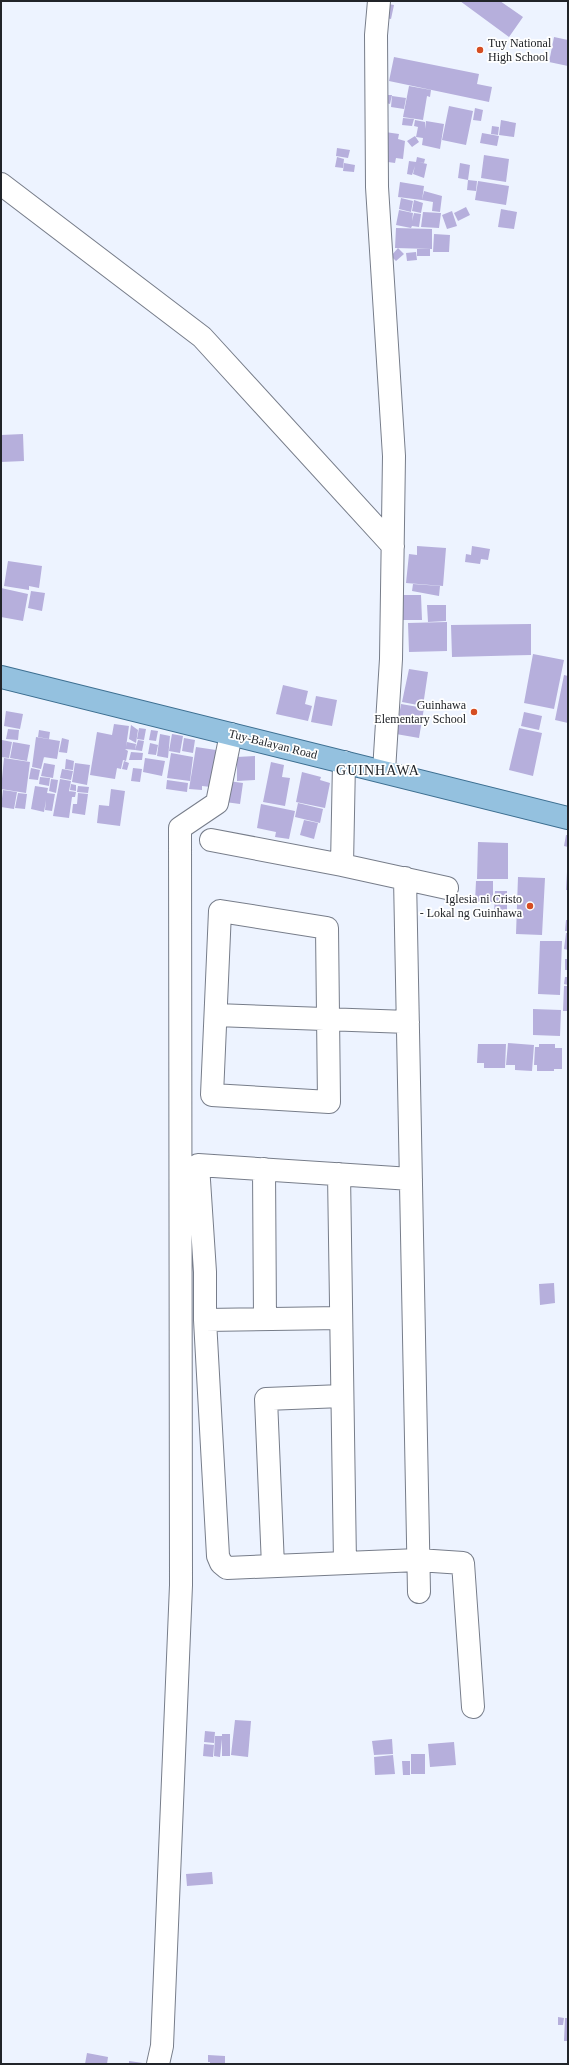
<svg xmlns="http://www.w3.org/2000/svg" width="569" height="2065" viewBox="0 0 569 2065" font-family="'Times New Roman',serif">
<style>
.building{fill:#b6afdc}
.lines{fill:none;stroke-linecap:round;stroke-linejoin:round}
.minor-casing{stroke:#777d8a;stroke-width:24}
.major-casing{stroke:#3d6f91;stroke-width:24}
.minor{stroke:#fff;stroke-width:22}
.major{stroke:#94c1df;stroke-width:22}
.poi-dot{fill:#d54d22;stroke:#fff;stroke-width:1.5}
.labels{text-anchor:middle;dominant-baseline:central;stroke-width:3.5;stroke-linejoin:round;paint-order:stroke}
.poi-label{font-size:12px;fill:#212429;stroke:#fff;text-anchor:end}
.street-label{font-size:12px;fill:#212429;stroke:#fff}
.quarter-label{font-size:14px;letter-spacing:1px;fill:#212429;stroke:#fff}
</style>
<rect width="100%" height="100%" fill="#edf3ff"/>
<path class="building" d="M460,1H500L523,17L509,37Z
M383,3L394,5L391,19L381,17Z
M554,37L568,40V66L549,62Z
M394,57L479,74L477,84L492,87L489,102L389,81Z
M409,86L431,90L430,97L427,96L423,120L403,117Z
M387,95H392L390,104L386,103Z
M392,96L406,98L404,109L391,107Z
M449,106L473,111L466,145L442,140Z
M475,108L483,110L481,121L473,120Z
M403,118L414,119L412,126L402,125Z
M415,120L425,122V129L426,121L444,124L440,149L422,145L423,138L416,137L418,127L414,126Z
M501,120L516,123L514,137L499,135Z
M492,126L499,127L498,135L491,134Z
M385,132L399,134L398,139L405,141L403,159L396,158L395,163L381,161Z
M482,133L499,136L497,146L480,143Z
M415,136L419,142L412,147L407,141Z
M337,148L350,150L348,158L336,156Z
M484,155L509,159L506,182L481,178Z
M337,157L344,159L343,168L335,167Z
M417,157L425,159L424,163L419,162L427,164L424,178L413,174L415,166L412,175L407,174L409,161L416,162Z
M344,163L355,165L354,172L343,171Z
M460,163L470,165L468,180L458,178Z
M468,180L477,181L476,191L467,190Z
M478,181L509,186L506,205L475,200Z
M400,182L424,186L422,200L398,197Z
M424,191L442,196L440,212L432,211L433,202L422,200Z
M401,198L413,201L411,212L399,209Z
M414,200L423,203L421,213L412,211Z
M466,207L470,215L458,221L454,213Z
M501,209L517,212L514,229L498,227Z
M399,210L413,213L412,221L414,213L421,214L419,227L412,226L411,228L396,225Z
M452,211L457,226L447,229L442,215Z
M423,212L441,213L439,228L421,227Z
M396,228L432,229V249L395,248Z
M434,234L450,235L449,252H433Z
M398,248L404,254L396,261L391,256Z
M417,249H430V256H417Z
M416,252L417,260L407,261L406,253Z
M23,434L24,461L1,462V435Z
M417,546L446,548L443,586L406,583L409,554L417,555Z
M472,546L490,549L488,560L481,559L480,564L465,562L466,554L471,555Z
M8,561L42,566L39,588L29,586V590L4,586Z
M413,584L440,586L439,596L412,591Z
M1,588L28,594L23,621L1,617Z
M31,591L45,593L42,611L28,608Z
M399,595H421L422,620H400Z
M427,605H446V621L428,622Z
M447,622V651L409,652L408,623Z
M531,624V655L452,657L451,625Z
M533,654L564,660L554,709L524,703Z
M409,669L428,672L423,706L402,702Z
M564,675L568,676V723L555,720Z
M283,685L308,691L305,704L312,706L308,721L276,714Z
M316,696L337,700L332,726L311,722Z
M401,704L424,708L419,738L396,734Z
M6,711L23,714L20,729L4,726Z
M524,712L542,716L539,730L521,726Z
M114,724L129,726L126,747L127,742L136,744L135,750L125,749L128,751L126,761L123,760L121,769L117,768L115,779L90,775L97,732L112,735Z
M131,725L138,730L136,743L129,739Z
M139,728L146,729L144,740L137,739Z
M519,728L542,733L533,776L509,770Z
M8,729L19,730L18,740L6,739Z
M39,730L50,732L49,739L38,737Z
M151,730L158,731L156,741L149,740Z
M160,734L170,736L168,758L157,756Z
M172,734L183,736L180,753L169,751Z
M36,737L60,741L57,759L37,756L44,757L41,769L32,767Z
M62,738L69,740L67,753L59,752Z
M184,738L195,740L193,753L182,751Z
M2,740L12,742L9,758L1,757Z
M138,740L144,741L142,751L135,750Z
M13,742L30,745L27,761L10,758Z
M150,743L158,745L156,755L148,754Z
M196,747L216,750L211,787L202,786V790L189,789Z
M131,752L143,753L142,760H129Z
M171,753L193,757L190,781L167,778Z
M255,756V780L237,781V757Z
M4,758L30,762L26,793L1,789Z
M145,758L165,761L162,776L143,772Z
M66,759L74,761L73,770L65,769Z
M124,761L129,763L127,770L122,769Z
M271,762L284,765L282,777L290,778L285,806L263,802Z
M44,763L55,765L53,778L41,776Z
M75,763L90,765L87,785L72,782Z
M31,768L40,770L38,780L29,779Z
M133,768L142,769L140,782L131,781Z
M62,769L73,771L71,780L60,778Z
M302,772L321,777L320,780L330,783L325,808L296,802Z
M40,777L50,778L49,786L39,784Z
M51,779L58,780L56,793L49,791Z
M60,779L71,781L68,796L69,791L76,792L75,797H72L69,818L53,816Z
M167,780L188,783L187,792L166,789Z
M228,781L243,783L240,804L225,802Z
M71,784L76,785V791L70,790Z
M35,786L48,788L47,793L55,794L52,811L45,810L46,800L44,812L31,809Z
M78,786L89,787L88,793L77,792Z
M111,789L125,791L120,826L97,823L99,805L109,806Z
M3,790L17,792L14,809L1,807Z
M18,793L27,794L25,809L15,808Z
M78,793L88,794L85,815L72,813L73,804H77Z
M298,803L323,809L320,823L295,817Z
M261,804L295,811L289,839L275,837L276,832L257,828Z
M304,820L318,823L314,839L300,835Z
M566,835H568V847L564,846Z
M478,842L508,843V879H477Z
M567,872H568V890H566Z
M518,877L545,878L542,935L516,934Z
M476,881H493V902H475Z
M495,891H507V916H494Z
M566,920H568V931H565Z
M566,933H568V950L564,949Z
M540,941H562L560,995L538,994Z
M565,959H568V970H565Z
M565,977H568V985L564,984Z
M564,986H568V1011H563Z
M533,1009L561,1010L560,1036L533,1035Z
M508,1043L534,1045L532,1071L515,1070V1065H506Z
M478,1044H506L505,1068H484V1063H477Z
M539,1044H555V1048H562V1069H554V1071H537V1065H534L535,1047H539Z
M554,1283L555,1303L540,1305L539,1284Z
M235,1720L251,1721L248,1757L231,1755Z
M205,1731L215,1732L214,1743L204,1742Z
M222,1734H230V1756H222V1739L220,1757L214,1756L215,1736H222Z
M392,1739L393,1754L374,1755L372,1741Z
M454,1742L456,1765L430,1767L428,1744Z
M204,1744L214,1745L213,1757L203,1756Z
M411,1754H425V1774H411Z
M393,1755L395,1774L375,1775L374,1757Z
M402,1761H410V1775H403Z
M212,1872L213,1884L187,1886L186,1874Z
M558,2017L564,2018L563,2025H558Z
M565,2018H568V2041H564Z
M87,2053L108,2057L107,2064H85Z
M208,2055L225,2056V2063L210,2064V2062H208Z
M129,2061L143,2063V2064H129Z"/>
<g class="lines">
<defs>
<path id="minor" d="M379,1L376,35L377,187L394,456L391,659L384,771
M1,184L202,337L393,546
M344,762L342,865L447,888
M211,840L342,865
M405,878L419,1592
M220,911L327,928L329,1102L212,1095Z
M216,1015L408,1022
M264,1169L265,1319
M339,1174L345,1563
M411,1179L198,1165L205,1272V1320L218,1556L221,1563L227,1568L418,1560L463,1563L473,1707
M205,1320L341,1318
M273,1566L266,1399L342,1396
M158,2064L162,2046L181,1585L180,828L217,803L231,734"/>
<path id="major" d="M1,677L568,818"/>
</defs>
<use href="#minor" class="minor-casing"/>
<use href="#major" class="major-casing"/>
<use href="#minor" class="minor"/>
<use href="#major" class="major"/>
</g>
<g class="poi-dot">
<circle cx="480" cy="50" r="4"/>
<circle cx="474" cy="712" r="4"/>
<circle cx="530" cy="906" r="4"/>
</g>
<g class="labels">
<g class="poi-label">
<text x="488" y="43" text-anchor="start">Tuy National<tspan x="488" dy="14">High School</tspan></text>
<text x="466" y="705">Guinhawa<tspan x="466" dy="14">Elementary School</tspan></text>
<text x="522" y="899">Iglesia ni Cristo<tspan x="522" dy="14">- Lokal ng Guinhawa</tspan></text>
</g>
<g class="street-label">
<text transform="translate(273 744) rotate(14)">Tuy-Balayan Road</text>
</g>
<g class="quarter-label">
<text x="378" y="770">GUINHAWA</text>
</g>
</g>
<rect width="569" height="2065" fill="none" stroke="#212429" stroke-width="4"/>
</svg>
